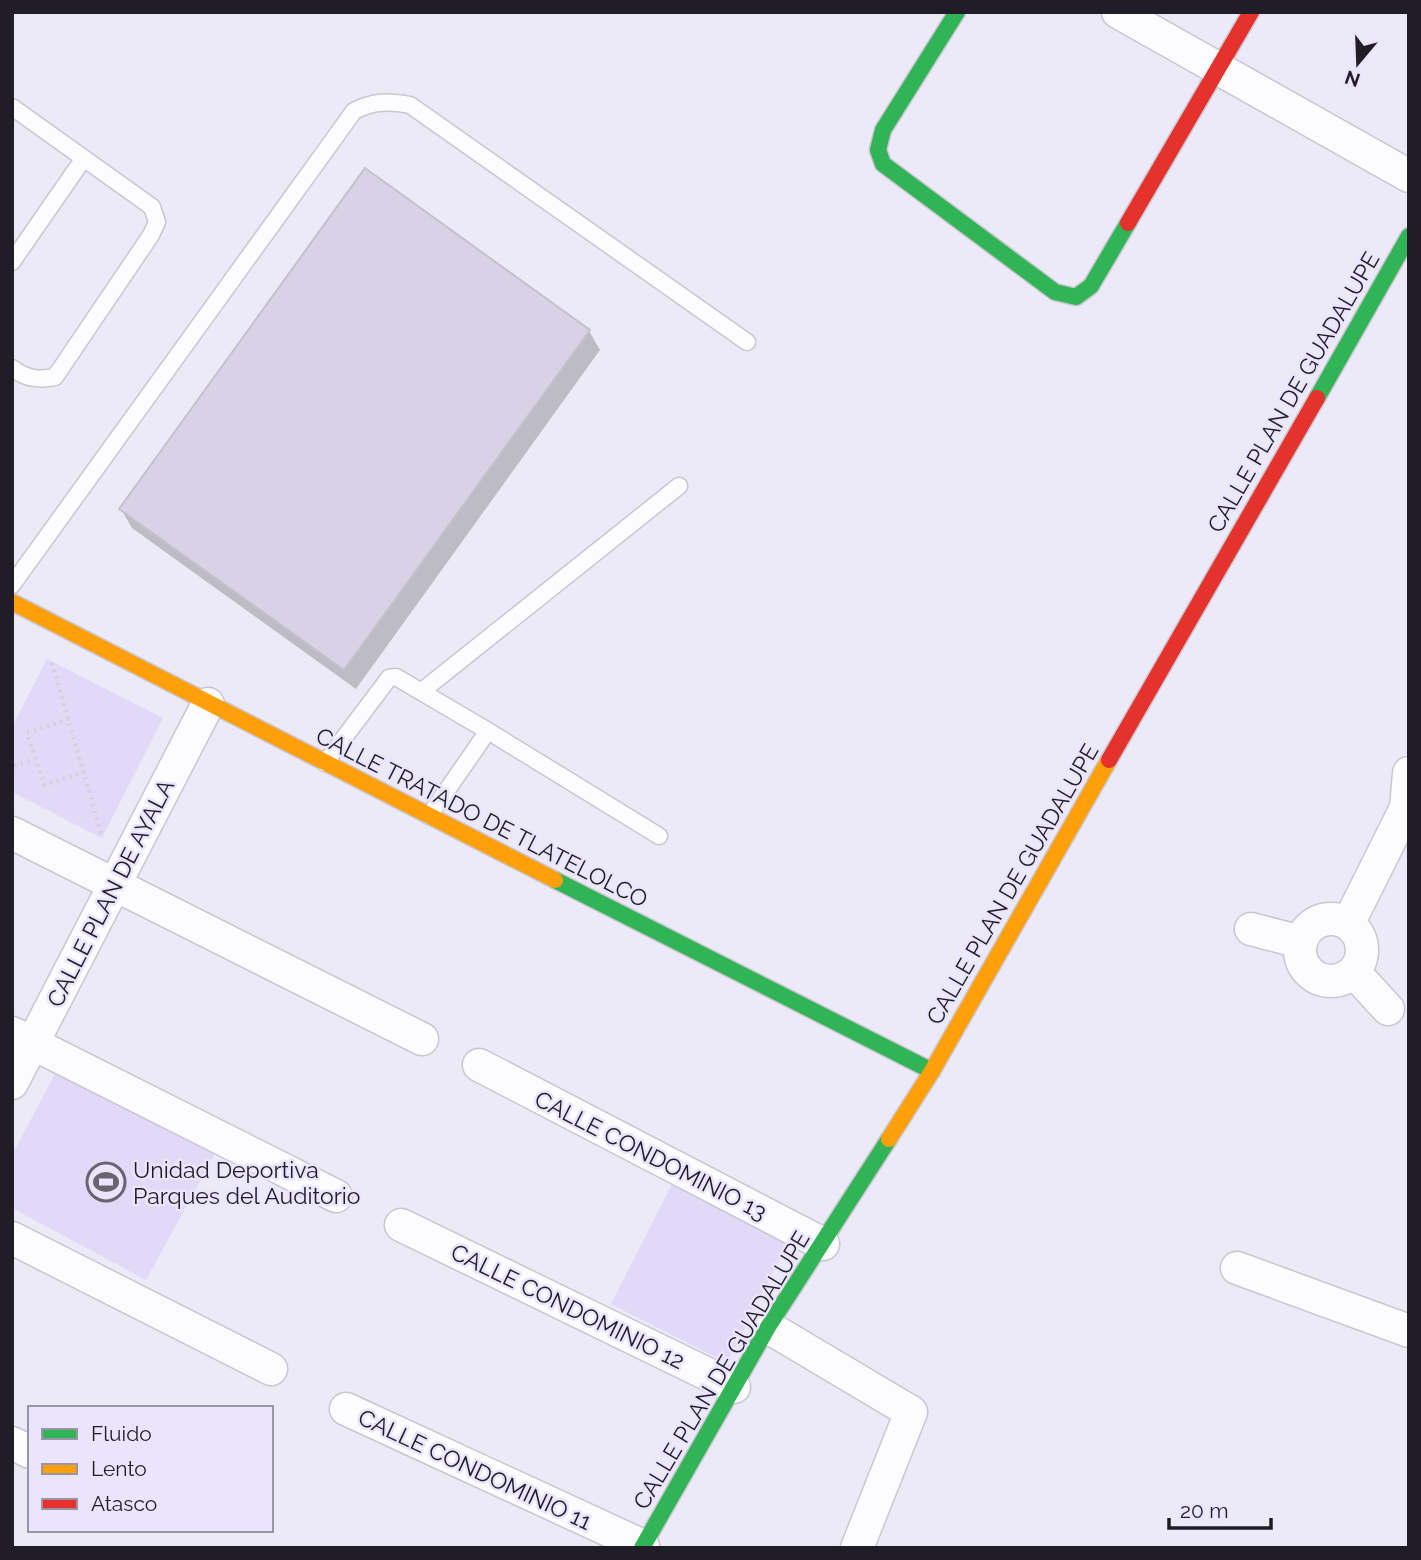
<svg xmlns="http://www.w3.org/2000/svg" width="1421" height="1560" viewBox="0 0 1421 1560" font-family="Raleway,sans-serif">
<style>
.green{fill:#e0d9f8}
.shadow{fill:#0003}
.building{fill:#d7d2e6;stroke:#c4c1cc;stroke-width:2}
.lines{fill:none;stroke-linecap:round;stroke-linejoin:round}
.lane-casing{stroke:#c9c6d2;stroke-width:19}
.street-casing{stroke:#c9c6d2;stroke-width:35}
.fast-casing{stroke:#c9c6d2;stroke-width:19}
.slow-casing{stroke:#c9c6d2;stroke-width:19}
.jam-casing{stroke:#c9c6d2;stroke-width:19}
.path{stroke:#d3d1d6;stroke-width:4.5;stroke-dasharray:2 5;stroke-linecap:butt}
.lane{stroke:#fcfcfe;stroke-width:16}
.street{stroke:#fcfcfe;stroke-width:32}
.fast{stroke:#30b455;stroke-width:16}
.slow{stroke:#ff9f0a;stroke-width:16}
.jam{stroke:#e5322d;stroke-width:16}
.labels{text-anchor:middle;dominant-baseline:central;stroke-width:5;stroke-linejoin:round;paint-order:stroke}
.street-label{font-size:23px;fill:#201d28;stroke:#eae5fc}
.poi-label{font-size:23px;fill:#201d28;stroke:#eae5fc;text-anchor:start}
</style>
<rect width="100%" height="100%" fill="#edeaf7"/>
<path class="green" d="M47,659L163,718L102,838L12,792V727Z
M57,1070L218,1148L146,1280L12,1208V1155Z
M672,1184L788,1243L727,1363L611,1304Z"/>
<path class="shadow" d="M589,331L600,350L356,689L132,528L121,509Z"/>
<path class="building" d="M365,168L590,330L344,670L119,509Z"/>
<g class="lines">
<defs>
<path id="lane" d="M12,107L152,207L157,222L151,235L55,377C37,380 27,379 12,368
M12,262L84,158
M12,585L354,111C373,101 389,101 410,105L747,342
M422,691L679,486
M325,763L389,678L396,677L488,731
M429,816L488,731L659,836"/>
<path id="street" d="M1118,12L1409,176
M12,833L422,1039
M1300 950a31 31 0 1 1 62 0a31 31 0 1 1-62 0Z
M1348,924L1406,808L1409,773
M1251,929L1301,942
M1354,972L1388,1009
M12,1033L336,1196
M479,1065L823,1244
M12,1083L208,704
M401,1225L734,1387
M12,1238L271,1369
M1237,1268L1409,1331
M768,1327L911,1412L857,1548
M346,1409L643,1546
M12,1443L30,1452"/>
<path id="fast" d="M957,12L883,130L878,150L883,164L1055,292L1076,297L1091,286L1128,223
M1317,398L1409,236
M555,880L932,1071
M642,1548L768,1327L889,1139"/>
<path id="slow" d="M12,602L555,880
M889,1139L932,1071L1109,760"/>
<path id="jam" d="M1128,223L1251,12
M1109,760L1317,398"/>
</defs>
<use href="#lane" class="lane-casing"/>
<use href="#street" class="street-casing"/>
<use href="#fast" class="fast-casing"/>
<use href="#slow" class="slow-casing"/>
<use href="#jam" class="jam-casing"/>
<path class="path" d="M52,663L102,837
M69,719L27,733L44,785L85,772
M12,773L16,765L35,760"/>
<use href="#lane" class="lane"/>
<use href="#street" class="street"/>
<use href="#fast" class="fast"/>
<use href="#slow" class="slow"/>
<use href="#jam" class="jam"/>
</g>
<defs>
<symbol id="stadium-ring" viewBox="-11 -11 22 22"><circle r="9.5" fill="#eae5fc" stroke="#686570" stroke-width="1.5"/><path d="M0-5a6.5 5 0 1 0 0 10a6.5 5 0 1 0 0-10ZM-3.5-1.8h7v3.6h-7Z" fill="#686570"/></symbol>
</defs>
<g fill-rule="evenodd">
<use href="#stadium-ring" x="84" y="1160" width="44" height="44"/>
</g>
<g class="labels">
<g class="street-label">
<text transform="translate(1293 392) rotate(-60)">CALLE PLAN DE GUADALUPE</text>
<text transform="translate(482 817) rotate(27)">CALLE TRATADO DE TLATELOLCO</text>
<text transform="translate(1012 884) rotate(-60)">CALLE PLAN DE GUADALUPE</text>
<text transform="translate(110 893) rotate(-63)">CALLE PLAN DE AYALA</text>
<text transform="translate(651 1155) rotate(27)">CALLE CONDOMINIO 13</text>
<text transform="translate(568 1306) rotate(26)">CALLE CONDOMINIO 12</text>
<text transform="translate(721 1370) rotate(-59)">CALLE PLAN DE GUADALUPE</text>
<text transform="translate(475 1469) rotate(25)">CALLE CONDOMINIO 11</text>
</g>
<g class="poi-label">
<text x="133" y="1169">Unidad Deportiva<tspan x="133" dy="26">Parques del Auditorio</tspan></text>
</g>
</g>
<rect width="1421" height="1560" fill="none" stroke="#201d28" stroke-width="28"/>
<rect x="28" y="1406" width="245" height="126" fill="#eae5fc" stroke="#9995a7" stroke-width="2"/>
<rect x="42" y="1429" width="35" height="10" fill="#30b455" stroke="#9995a7" stroke-width="2"/>
<text x="91" y="1441" font-size="21" fill="#201d28">Fluido</text>
<rect x="42" y="1464" width="35" height="10" fill="#ff9f0a" stroke="#9995a7" stroke-width="2"/>
<text x="91" y="1476" font-size="21" fill="#201d28">Lento</text>
<rect x="42" y="1499" width="35" height="10" fill="#e5322d" stroke="#9995a7" stroke-width="2"/>
<text x="91" y="1511" font-size="21" fill="#201d28">Atasco</text>
<g transform="translate(1358 63) rotate(199)" stroke="#eae5fc" stroke-width="5" paint-order="stroke">
<path d="M0-5L12 26L0 18L-12 26Z" fill="#201d28"/>
<text y="-10" font-size="19" font-weight="bold" text-anchor="middle" fill="#201d28">N</text>
</g>
<path d="M1169 1518v10h102v-10" fill="none" stroke="#201d28" stroke-width="3.5"/>
<text x="1180" y="1518" font-size="21" fill="#201d28" stroke="#eae5fc" stroke-width="5" paint-order="stroke">20 m</text>
</svg>
